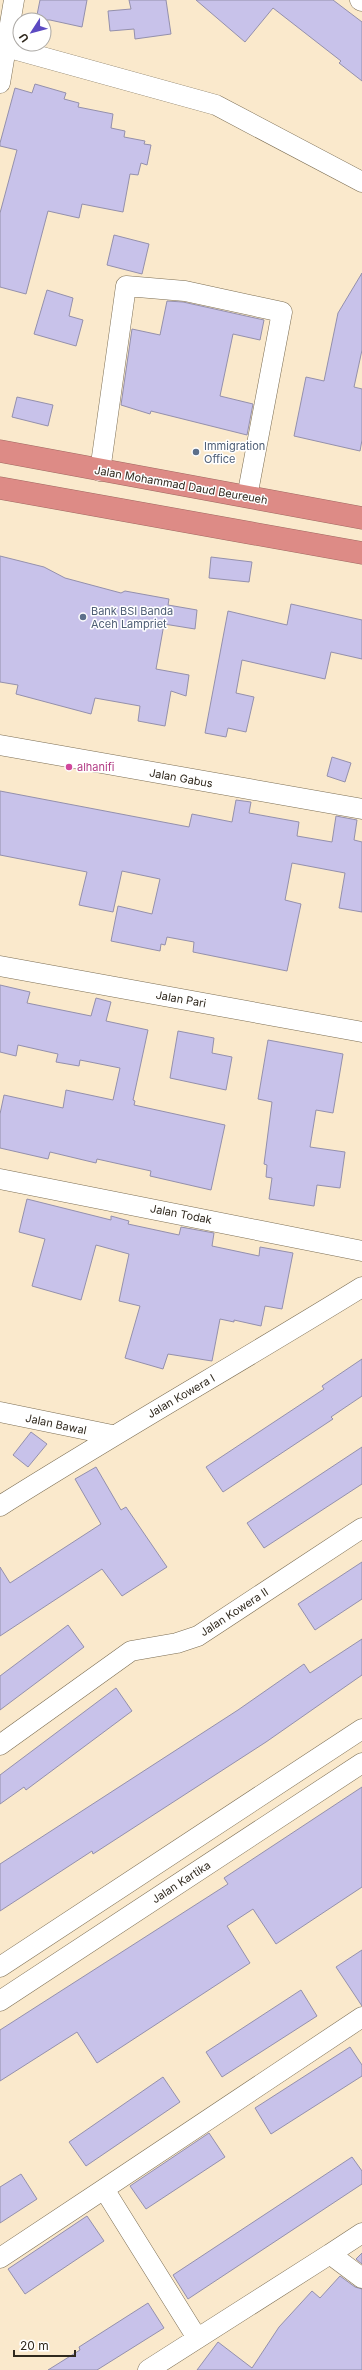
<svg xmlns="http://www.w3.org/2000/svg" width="362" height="2370" viewBox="0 0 362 2370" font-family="Inter,sans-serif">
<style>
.building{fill:#c8c2ea;stroke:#9490ac}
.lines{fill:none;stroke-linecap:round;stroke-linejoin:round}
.minor-casing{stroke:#7c6e54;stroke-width:21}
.highway-casing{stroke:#a06962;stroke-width:23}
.minor{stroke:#fff;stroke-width:20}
.highway{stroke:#dd8b86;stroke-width:22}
.service-dot{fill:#5c6f8a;stroke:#fff;stroke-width:1.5}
.hotel-dot{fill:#d1479c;stroke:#fff;stroke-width:1.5}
.labels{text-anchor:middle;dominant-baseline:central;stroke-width:3;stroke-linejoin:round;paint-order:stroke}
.service-label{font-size:11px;fill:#4e5e75;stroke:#fff;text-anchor:start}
.street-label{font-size:11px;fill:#30291e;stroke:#fff}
.hotel-label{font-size:11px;fill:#b23c85;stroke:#fff;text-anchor:start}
</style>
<rect width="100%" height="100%" fill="#fae9cc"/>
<path class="building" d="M40,0H87L82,27L50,20H36Z
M129,0H166L171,34L135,39L134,29L110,31L108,11L131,9Z
M196,0H333L362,22V81L339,63L341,61L273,8L245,42Z
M35,84L66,93L64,99L79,103L78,107L113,114L111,128L125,131L124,137L145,141L144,144L151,145L147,165L141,163L138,175L130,174L123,212L82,204L79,218L48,211L26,294L0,287V213L17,150L0,146V143L15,88L32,93Z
M114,235L149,244L142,274L107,265Z
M362,273V350L354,387L362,389V440L360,451L294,436L306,377L324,381L338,313Z
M47,290L73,298L69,316L83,320L76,346L34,334Z
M167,301L183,302L264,320L260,340L233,334L220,396L253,404L247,435L151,411L150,414L121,405L132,329L160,335Z
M17,397L53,405L48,426L12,417Z
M0,556L44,567L65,578L121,593L125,591L169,599L168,605L197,610L195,629L164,624L156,669L189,675L186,696L171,691L165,726L138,721L140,706L95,698L91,714L16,694L18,685L0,682Z
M211,557L252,562L249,582L209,578Z
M291,604L362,620V659L331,652L325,679L242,660L236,693L254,697L246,732L228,728L226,737L205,733L228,611L287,625Z
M332,757L351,763L345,782L327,776Z
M0,791L189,827L192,814L232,822L236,800L251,802L249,813L299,822L297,836L332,842L336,816L357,820L354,840L362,842V912L339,908L345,873L292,863L285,900L301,904L287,971L193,952L194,942L167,937L165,945L161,944L160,951L111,941L118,906L152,914L160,879L122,871L113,912L79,905L87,872L0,855Z
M0,985L30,992L27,1003L91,1016L96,998L111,1002L106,1021L148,1030L133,1100L135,1101L134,1105L225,1125L211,1190L150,1176L151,1171L97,1159L96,1163L50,1152L48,1159L0,1148V1114L4,1095L63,1108L66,1090L113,1100L120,1068L80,1060L79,1066L56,1062L58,1054L18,1045L16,1056L0,1052Z
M178,1031L214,1038L212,1053L232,1057L226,1090L170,1078Z
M268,1040L343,1054L333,1113L316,1110L310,1147L345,1152L340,1188L317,1185L314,1206L269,1199L272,1178L266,1177L267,1165L264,1164L272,1102L258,1099Z
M27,1199L111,1220V1216L129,1221L128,1224L179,1235L181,1227L214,1233L212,1246L259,1256L260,1247L293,1253L282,1309L265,1306L261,1326L234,1320V1322L220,1319L212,1361L168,1354L163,1369L125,1358L140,1306L119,1301L129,1254L96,1245L81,1300L32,1286L45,1239L19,1232Z
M362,1359V1396L331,1417L333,1419L223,1492L206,1467L324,1389L322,1386Z
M31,1432L47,1444L28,1467L13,1455Z
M362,1447V1484L264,1548L247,1523Z
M96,1467L121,1510L126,1507L167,1567L122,1596L102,1569L0,1636V1567L10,1583L101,1524L75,1479Z
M362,1562V1599L315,1630L298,1604Z
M68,1625L84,1647L0,1710V1676Z
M362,1639V1675L266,1742L93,1854L92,1851L0,1911V1864L238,1710L304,1664L310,1673Z
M116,1688L132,1711L26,1790L24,1787L0,1804V1775Z
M362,1787V1887L276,1944L253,1909L227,1926L250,1963L97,2063L77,2032L0,2081V2030L228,1884L224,1878Z
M362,1950V2006L336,1967Z
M301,1990L317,2016L222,2077L206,2052Z
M350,2047L362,2065V2076L271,2134L255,2108Z
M163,2077L180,2102L86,2166L69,2142Z
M209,2133L225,2157L146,2209L130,2186Z
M352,2157L362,2171V2184L188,2299L173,2275Z
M21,2174L37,2199L0,2223V2187Z
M87,2216L104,2241L25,2294L8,2269Z
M362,2253V2264L356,2259Z
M340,2276L355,2287L362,2289V2370H197L218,2342L252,2368L279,2327L312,2291L320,2298Z
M148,2303L164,2328L97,2370H48L80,2350L79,2347Z"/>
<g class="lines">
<defs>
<path id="minor" d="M360,0L362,1
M6,47L216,105L362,182
M0,83L14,0
M100,471L126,286L185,291L282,312L247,497
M0,745L362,809
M0,966L362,1032
M0,1179L362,1251
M0,1412L112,1435
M0,1506C119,1431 242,1361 362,1287
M0,1745L131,1651L177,1643L198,1636L362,1528
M0,1967L362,1729
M0,2001L362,1763
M104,2189L362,2017
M330,2254L362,2233
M0,2258L104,2189L197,2338
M148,2370L330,2254L362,2278"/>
<path id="highway" d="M0,451L362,518
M0,488L362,553"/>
</defs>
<use href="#minor" class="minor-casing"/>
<use href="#highway" class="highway-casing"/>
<use href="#minor" class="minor"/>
<use href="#highway" class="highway"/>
</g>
<g class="service-dot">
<circle cx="196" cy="452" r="4"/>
<circle cx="83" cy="617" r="4"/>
</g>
<circle class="hotel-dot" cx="69" cy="767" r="4"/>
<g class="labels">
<g class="service-label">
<text x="204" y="446">Immigration<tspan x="204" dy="13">Office</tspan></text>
<text x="91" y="611">Bank BSI Banda<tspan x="91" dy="13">Aceh Lampriet</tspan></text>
</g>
<g class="street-label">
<text transform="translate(181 485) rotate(10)">Jalan Mohammad Daud Beureueh</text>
<text transform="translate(181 778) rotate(10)">Jalan Gabus</text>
<text transform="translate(181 999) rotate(10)">Jalan Pari</text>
<text transform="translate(181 1214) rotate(11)">Jalan Todak</text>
<text transform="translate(181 1396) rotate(-30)">Jalan Kowera I</text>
<text transform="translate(56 1424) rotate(12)">Jalan Bawal</text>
<text transform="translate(234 1612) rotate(-33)">Jalan Kowera II</text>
<text transform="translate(181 1882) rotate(-33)">Jalan Kartika</text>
</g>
<g class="hotel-label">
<text x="77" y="767">alhanifi</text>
</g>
</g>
<g transform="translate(32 32) rotate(234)"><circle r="19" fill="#ffffff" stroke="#aca9a5"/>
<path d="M0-3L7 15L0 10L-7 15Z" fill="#5c4ac2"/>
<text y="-6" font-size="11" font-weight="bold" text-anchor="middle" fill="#30291e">U</text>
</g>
<path d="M14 2350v6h61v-6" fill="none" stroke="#30291e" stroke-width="2"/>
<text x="20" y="2350" font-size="12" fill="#30291e" stroke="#ffffff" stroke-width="3" paint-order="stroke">20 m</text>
</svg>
